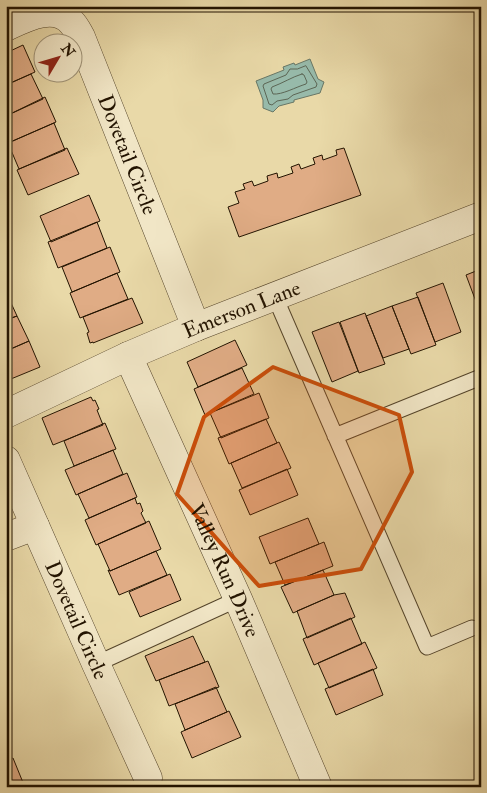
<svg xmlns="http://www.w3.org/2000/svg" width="487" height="793" viewBox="0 0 487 793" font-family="'IM FELL Double Pica',serif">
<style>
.water{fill:#97baaa;stroke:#687766}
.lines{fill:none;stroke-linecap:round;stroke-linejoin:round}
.shore{stroke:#5c6655;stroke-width:1}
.building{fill:#e0ac85;stroke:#221300}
.lane-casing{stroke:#54442a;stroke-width:17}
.street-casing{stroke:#54442a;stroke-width:29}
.lane{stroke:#f1e6c6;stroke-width:15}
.street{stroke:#f1e6c6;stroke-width:28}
.marked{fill:#ca4e0a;fill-opacity:0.2;stroke:#ca4e0a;stroke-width:4;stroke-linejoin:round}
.labels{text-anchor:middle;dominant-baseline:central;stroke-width:4.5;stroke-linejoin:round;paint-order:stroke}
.street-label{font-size:21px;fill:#221300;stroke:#f1e6c6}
</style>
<rect width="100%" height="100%" fill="#e9d9a8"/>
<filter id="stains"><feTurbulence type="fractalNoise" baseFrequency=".004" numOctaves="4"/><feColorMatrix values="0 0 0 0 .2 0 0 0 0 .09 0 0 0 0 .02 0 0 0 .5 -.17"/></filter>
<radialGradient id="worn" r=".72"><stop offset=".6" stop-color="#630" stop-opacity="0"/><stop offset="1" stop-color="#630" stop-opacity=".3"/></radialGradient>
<path class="water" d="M310,59L318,79L324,82L320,93L294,100V102L279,106L273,112L263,108V100L256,81L284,70L283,67L294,63L295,65Z"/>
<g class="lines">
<path class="shore" d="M306,66L317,84L316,87L293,95L288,99L277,101L272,105L269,104L263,86L264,84L286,75L290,69H297Z
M302,74L304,75L307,82L306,84C296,87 282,95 273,94L271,89L272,87C283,83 292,77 302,74Z"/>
</g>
<path class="building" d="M23,45L35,72L6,85V53Z
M31,74L43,99L6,116V85Z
M45,97L56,122L6,144V116Z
M54,123L65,150L19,169L8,143Z
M67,148L79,174L28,195L17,170Z
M344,148L361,195L239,237L228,207L239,203L235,192L245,189L243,184L252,181L254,186L268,181L267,176L277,173L278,178L293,173L291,167L299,164L301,169L315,164L313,158L322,155L323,160L337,155L336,150Z
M89,195L100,221L51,242L40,216Z
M97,222L107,248L58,268L48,242Z
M110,247L120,272L72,292L62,267Z
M481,269V315L466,275Z
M117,273L128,299L80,318L70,293Z
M443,283L461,332L435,342L416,293Z
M6,292L17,316L6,320Z
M418,297L436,345L411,354L392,306Z
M132,298L143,323L93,343V342L90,343L87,333L89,332L83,317Z
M392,306L409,349L383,358L366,316Z
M365,313L385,364L359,373L340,322Z
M17,316L29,341L6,351V320Z
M339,322L358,371L332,382L312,332Z
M235,340L247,365L198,387L187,362Z
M29,341L40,367L6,381V351Z
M242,368L254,394L205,415L194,389Z
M259,393L269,418L221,438L210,413Z
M91,397L93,401L95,400L99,409L97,410L103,425L53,445L42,418Z
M266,419L277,443L229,464L218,438Z
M105,423L116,449L74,466L64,441Z
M279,442L291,468L242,488L231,463Z
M113,450L123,474L76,495L65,470Z
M287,469L298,495L250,515L239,490Z
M127,473L137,497L89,518L78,494Z
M135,498L137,504L140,503L143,511L141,513L146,523L96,545L85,520Z
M308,518L319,544L270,564L259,537Z
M149,521L161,549L110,571L98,544Z
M324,542L333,566L285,585L275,562Z
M156,551L167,575L119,595L108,570L110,571Z
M323,570L334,595L293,613L281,587Z
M170,574L181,600L140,617L129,592Z
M345,593L355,617L307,638L297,611L334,595Z
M351,618L362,644L314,665L303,639Z
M193,636L205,662L156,681L145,656Z
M365,642L377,668L329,688L318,663Z
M208,661L219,687L169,706L159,680Z
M373,669L383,695L336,715L325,689Z
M216,687L227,712L185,730L175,704Z
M229,711L241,737L192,758L181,732Z
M13,758L24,785L20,787H6V761Z"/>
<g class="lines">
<defs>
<path id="lane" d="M275,297L427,647L472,628
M335,436L481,377
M96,664L238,599"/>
<g id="street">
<path id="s1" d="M6,27C25,18 56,2 72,23C76,27 78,32 81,37L196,327"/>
<path id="s2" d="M128,356L238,599L318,787"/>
<path id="s3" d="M6,414L128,356L196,327L481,216"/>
<path id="s4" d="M6,460L96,664L148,778"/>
<path d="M6,537L35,526"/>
</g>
</defs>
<use href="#lane" class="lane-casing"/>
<use href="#street" class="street-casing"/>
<use href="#lane" class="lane"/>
<use href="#street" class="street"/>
</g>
<path class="marked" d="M273,367L399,415L412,472L361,569L259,586L177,494L204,417Z"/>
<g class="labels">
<g class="street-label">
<text stroke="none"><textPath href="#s1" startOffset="215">Dovetail Circle</textPath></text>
<text stroke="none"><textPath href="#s3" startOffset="258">Emerson Lane</textPath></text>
<text stroke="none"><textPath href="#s2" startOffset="235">Valley Run Drive</textPath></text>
<text stroke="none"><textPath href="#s4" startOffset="175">Dovetail Circle</textPath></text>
</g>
</g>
<rect width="487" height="793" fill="none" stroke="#e9d9a8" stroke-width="25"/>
<rect x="8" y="8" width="472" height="778" fill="none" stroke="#221300" stroke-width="2.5"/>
<rect x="12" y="12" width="462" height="768" fill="none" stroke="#221300"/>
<g transform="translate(58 58) rotate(52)"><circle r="24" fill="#f1e6c6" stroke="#9e9277"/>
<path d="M0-4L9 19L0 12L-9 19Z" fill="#8f2418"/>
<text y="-8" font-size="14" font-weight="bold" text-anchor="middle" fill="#221300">N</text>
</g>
<rect width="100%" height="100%" filter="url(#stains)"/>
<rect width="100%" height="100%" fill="url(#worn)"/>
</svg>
